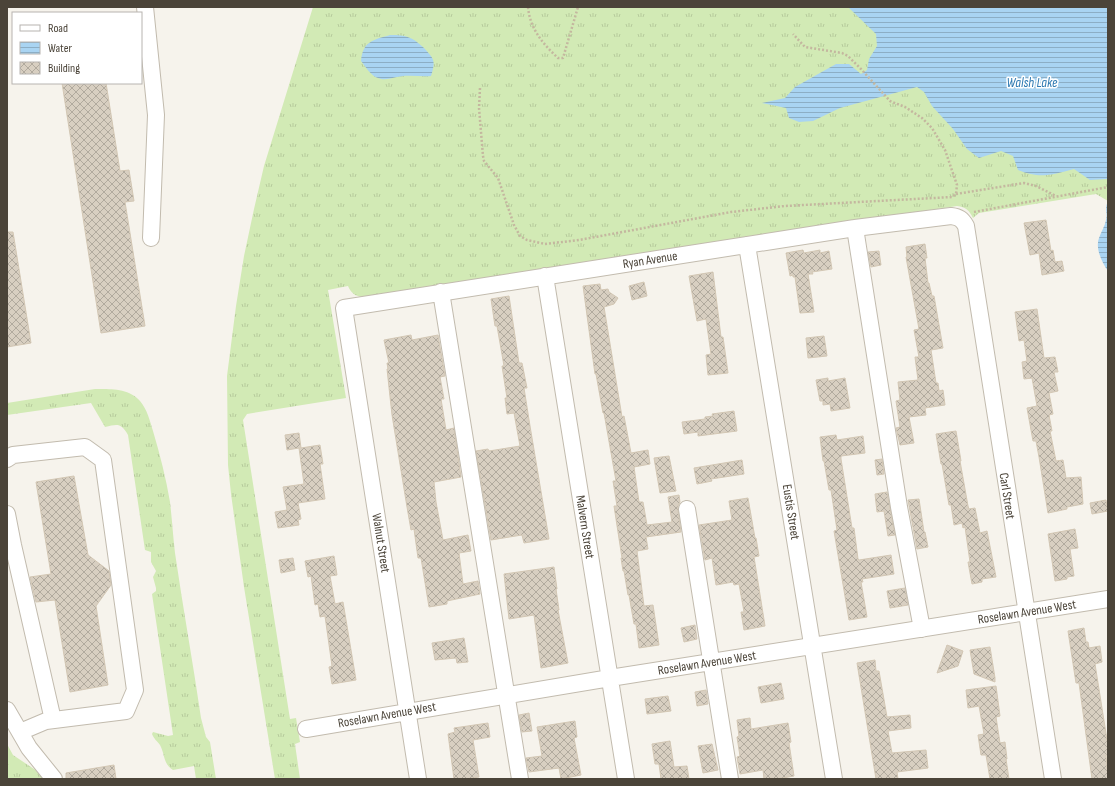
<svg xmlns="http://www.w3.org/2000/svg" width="1115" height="786" viewBox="0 0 1115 786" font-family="'Sofia Sans Condensed',sans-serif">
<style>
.grass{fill:url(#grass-tufts)}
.water{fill:url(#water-rules)}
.building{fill:url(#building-cross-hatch);stroke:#d3c7b4}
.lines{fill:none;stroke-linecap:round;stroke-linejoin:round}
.minor-casing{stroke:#c2bbae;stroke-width:18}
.path{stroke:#c4b79f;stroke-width:2.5;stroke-dasharray:2 2;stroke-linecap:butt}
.minor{stroke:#fff;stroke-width:16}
.labels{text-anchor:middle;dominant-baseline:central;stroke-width:3;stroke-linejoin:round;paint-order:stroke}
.street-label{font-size:13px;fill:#4b4439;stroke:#fff}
.water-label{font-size:14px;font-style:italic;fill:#2e7ab2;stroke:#fff}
</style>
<defs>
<pattern id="grass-tufts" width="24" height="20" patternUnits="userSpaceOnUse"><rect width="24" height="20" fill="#d2eab5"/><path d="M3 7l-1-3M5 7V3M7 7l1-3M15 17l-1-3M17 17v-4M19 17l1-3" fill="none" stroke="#b6ca9c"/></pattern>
<pattern id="water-rules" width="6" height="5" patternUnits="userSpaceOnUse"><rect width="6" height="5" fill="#a9d4f2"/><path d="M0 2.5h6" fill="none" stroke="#8caec5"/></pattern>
<pattern id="building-cross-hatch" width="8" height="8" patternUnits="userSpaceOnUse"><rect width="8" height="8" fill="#d8cfc1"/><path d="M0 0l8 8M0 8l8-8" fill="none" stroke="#b1aa9e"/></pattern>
</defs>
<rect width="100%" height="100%" fill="#f6f3ec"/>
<path class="grass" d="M313,7H1108V201L1096,194L979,213L973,218C969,210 966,207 957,206L362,297C355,296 351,293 348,286L328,290L346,398L247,414L243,420L290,719L296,718L300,742L295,744L300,779H275L244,587L231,494L228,465L227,376L236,306L244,256L254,209L264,166Z
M95,389C110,389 129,388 140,401C147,409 150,421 153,431C160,455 166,478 170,502C172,519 173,536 175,553C183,608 193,663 201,718L206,737L210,742L216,779H196L194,766L173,770C163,764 165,754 160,745C157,741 154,739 152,734L153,732L168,736L173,735L152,594L156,591V588L153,577L156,571L151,562V552L145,550L128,435C121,423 118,424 105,427L91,403L7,415V403Z
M7,744L13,755L43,775L45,779H7Z"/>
<path class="water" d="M848,7H1108V179L1090,180L1074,169C1051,175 1040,179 1018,170L1013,156L1001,151L979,158L967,149L953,129L932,106L924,92L917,87L840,108L813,121L799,122L789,118L786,108L762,103L785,98L795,87L836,64H849L861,74L867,70L869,59L877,46L876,34Z
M390,35C407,35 412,37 424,48C434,59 436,60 431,76C420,77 408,74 397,77C390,78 385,81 378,78C371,76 365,66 361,61C363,41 373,40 390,35Z
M1108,201V271C1102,263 1095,248 1099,238C1101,232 1105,226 1106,220C1108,212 1104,210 1108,201Z"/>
<path class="building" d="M62,83H106L120,171L129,170L134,201L125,202L145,326L101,333Z
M1046,220L1051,251L1053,250L1055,262L1062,261L1064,271L1042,275L1039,253L1030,255L1024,223Z
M7,232H13L31,343L7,347Z
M925,244L927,258H925L928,283H929L932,296H934L943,348L931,350L936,383H938L939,391L943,390L945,405L925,408L926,415L909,417L914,443L900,445L896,428L900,427L896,401L900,400L898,382L918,380L915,357H919L914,330L919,329L906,257H907L906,247Z
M803,250L804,253L820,250V253L829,251L832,269L812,272L813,274H808L814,312L800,313L795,277H793V275L790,276L786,253Z
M879,251L881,265L871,267L868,252Z
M713,272L721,337H723L728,373L708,375L706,355L711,354L706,319L697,321L689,276Z
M644,282L647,296L632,300L629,286Z
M600,284L601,290L608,289L609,292L618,298L614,304L604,307L622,417L624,416L631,453L648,450L650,464L634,467L639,502H643L647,525L672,522L668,497L679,495L680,502L678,506V510L681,532L646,537L648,549L637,551L644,606L653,605L659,645L639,648L636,624H634L629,595H628L624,571H623L621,558H622L614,506H617L613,481H616L604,413H603L596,374H595L583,286Z
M509,296L519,363H522L527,388H524L530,426L549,539L524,543L522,535L491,540L476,451L488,449L489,451L520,446L514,413L507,414L505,398H507L502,366H504L497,326H495L491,299Z
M1037,309L1044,358L1055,357L1058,372H1054L1058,391L1049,393L1053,414L1049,415L1052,431H1050L1056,461L1063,460L1066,478L1081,477L1083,504L1067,507V509L1048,513L1039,457L1036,441H1033L1027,408L1037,406L1032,378L1024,379L1022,362L1027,361L1024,340L1019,341L1015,312Z
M411,335L412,340L438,335L445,376L440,377L444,399H441L446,430L454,428L461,477L434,482L436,502L443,540L468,535L471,551L459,553L463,584L478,581L480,594L447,601V604L429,607L421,558H418L414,529L411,530L407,507L392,415L387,369H388L387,363H389L384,340Z
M824,336L827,356L808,358L806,338Z
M828,378V381L845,378L850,408L831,411L830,404L823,405V401H820L816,380Z
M734,411L737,431L698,436V432L684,434L682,422L705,419V417L713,416L712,414Z
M956,431L961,461H960L968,506L969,509L975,508L980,533L987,531L996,577L982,579V582L972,584L968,562H970L965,527L963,528L962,523L954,525L951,505H949L942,464H941L936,434Z
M299,433L301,448L320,445L323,464H320L325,499L298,503L301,519L298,520L299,525L278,528L275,512L287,510L283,487L304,484L299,448L287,450L285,435Z
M836,435L837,440L863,436L865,453L841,456V459L852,528H854L858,559L859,560L891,555L894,574L862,579L863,582H861L867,617L849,620L834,531L837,530L831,490H829L824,461H823L820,437Z
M669,456L676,491L660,493L654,458Z
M882,459L884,474L877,475L875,460Z
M742,460L744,474L711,479L712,481L697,484L694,468Z
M74,476L88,555L109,571L111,585L96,606L108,685L70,692L55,600L36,602L30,577L51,574L36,482Z
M887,492L895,535L888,536L884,511L877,512L875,494Z
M748,498L755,538H756L759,556L754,557L765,626L744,630L741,612H744L739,584L734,585L733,582L716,585L712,558L705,560L699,525L732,520L729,501Z
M919,499L924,532H925L928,547L917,549L908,500Z
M1106,500L1108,511L1092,514L1090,503Z
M1075,529L1078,548L1070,549L1074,576L1067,577V579L1055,581L1048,534Z
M334,556L337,575L330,576L335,604L343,602L356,680L332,684L329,667L332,666L325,616L320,617L318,604L315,605L311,576L308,577L305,561Z
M293,558L295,570L281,573L279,560Z
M554,567L557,589H556L559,610H558L568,663L541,668L534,615L509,619L504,574Z
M905,588L908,605L890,608L887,591Z
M695,625L697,639L684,642L681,628Z
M1084,628L1086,642H1088L1089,648L1100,646L1102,662L1095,664L1108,746V755H1106L1108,779H1092L1079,683H1076L1068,631Z
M464,638L468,662L457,663L456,658L435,660L432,643Z
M947,645L963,651L958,666L937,673Z
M990,647L995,678V682L974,674L970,650Z
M875,660L876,671H879L887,717L910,715L911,728L888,731L892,753L926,750L928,768L897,772L898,779H876L857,663Z
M781,683L784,699L761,703L758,687Z
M996,686L1000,716L996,717L1000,743L1005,742L1007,759H1006L1009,779H990L986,755H981L978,735L984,734L979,706L968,708L966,690Z
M706,690L708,704L697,706L695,692Z
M668,696L671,711L647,714L645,699Z
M529,713L532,731L522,732L519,715Z
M750,718L751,729L788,723L791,742L789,743L794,776L777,779H764L763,770L740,774L737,757L740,756L737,737L739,736L737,720Z
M575,721L577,737L574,738L581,775L561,779L559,768L529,772L526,758L542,756L537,727Z
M488,723L490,737L473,740L479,777L467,779H454L448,734L455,732L454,728Z
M670,741L674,767L687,766L689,779H661L659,764H655L652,744Z
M712,744L718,770L703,773L698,746Z
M114,765L116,779H66V773Z"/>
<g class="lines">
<defs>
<path id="minor" d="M145,7L156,115L151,238
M855,228L899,507L922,629
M747,245L834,779
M545,276L626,779
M441,292L520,779
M7,459L13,455L85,447L103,460L135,690L126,711L46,721L20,732
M687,509L730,779
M7,514L13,545L53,720
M7,710L29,748L54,779
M306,729L610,678L1108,599
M418,779L344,308L855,228L951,216C959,217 962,219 966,226L1053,779"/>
</defs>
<use href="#minor" class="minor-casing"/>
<path class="path" d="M528,7C530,29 543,44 558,58H563L578,7
M480,88L479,108L483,156L484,161L498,178L514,225L520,236L527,240L545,244L579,240L731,212L785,206L952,197L956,194L957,185L945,150L932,128L922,118L905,107L890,101L861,69L848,56L842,53L805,47L793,34
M956,194L1024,183L1036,186L1056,196
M974,212L1108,187"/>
<use href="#minor" class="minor"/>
</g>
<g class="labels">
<g class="street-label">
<text transform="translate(650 260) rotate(-9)">Ryan Avenue</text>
<text transform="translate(1007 496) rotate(81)">Carl Street</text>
<text transform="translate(791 512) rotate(81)">Eustis Street</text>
<text transform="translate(585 527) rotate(81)">Malvern Street</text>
<text transform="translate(381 543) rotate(81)">Walnut Street</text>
<text transform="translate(1027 612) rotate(-9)">Roselawn Avenue West</text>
<text transform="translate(707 663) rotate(-9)">Roselawn Avenue West</text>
<text transform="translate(387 715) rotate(-10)">Roselawn Avenue West</text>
</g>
<g class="water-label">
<text x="1032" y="82">Walsh Lake</text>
</g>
</g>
<rect width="1115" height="786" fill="none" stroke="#4b4439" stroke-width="16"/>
<rect x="12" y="12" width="130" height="72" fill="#ffffff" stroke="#b7b4b0"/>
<rect x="20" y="25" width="20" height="6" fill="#ffffff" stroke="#b7b4b0"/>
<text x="48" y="32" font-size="12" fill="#4b4439">Road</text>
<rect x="20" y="42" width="20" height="12" fill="url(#water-rules)" stroke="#b7b4b0"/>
<text x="48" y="52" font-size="12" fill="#4b4439">Water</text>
<rect x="20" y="62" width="20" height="12" fill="url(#building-cross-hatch)" stroke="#b7b4b0"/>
<text x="48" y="72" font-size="12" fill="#4b4439">Building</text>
</svg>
